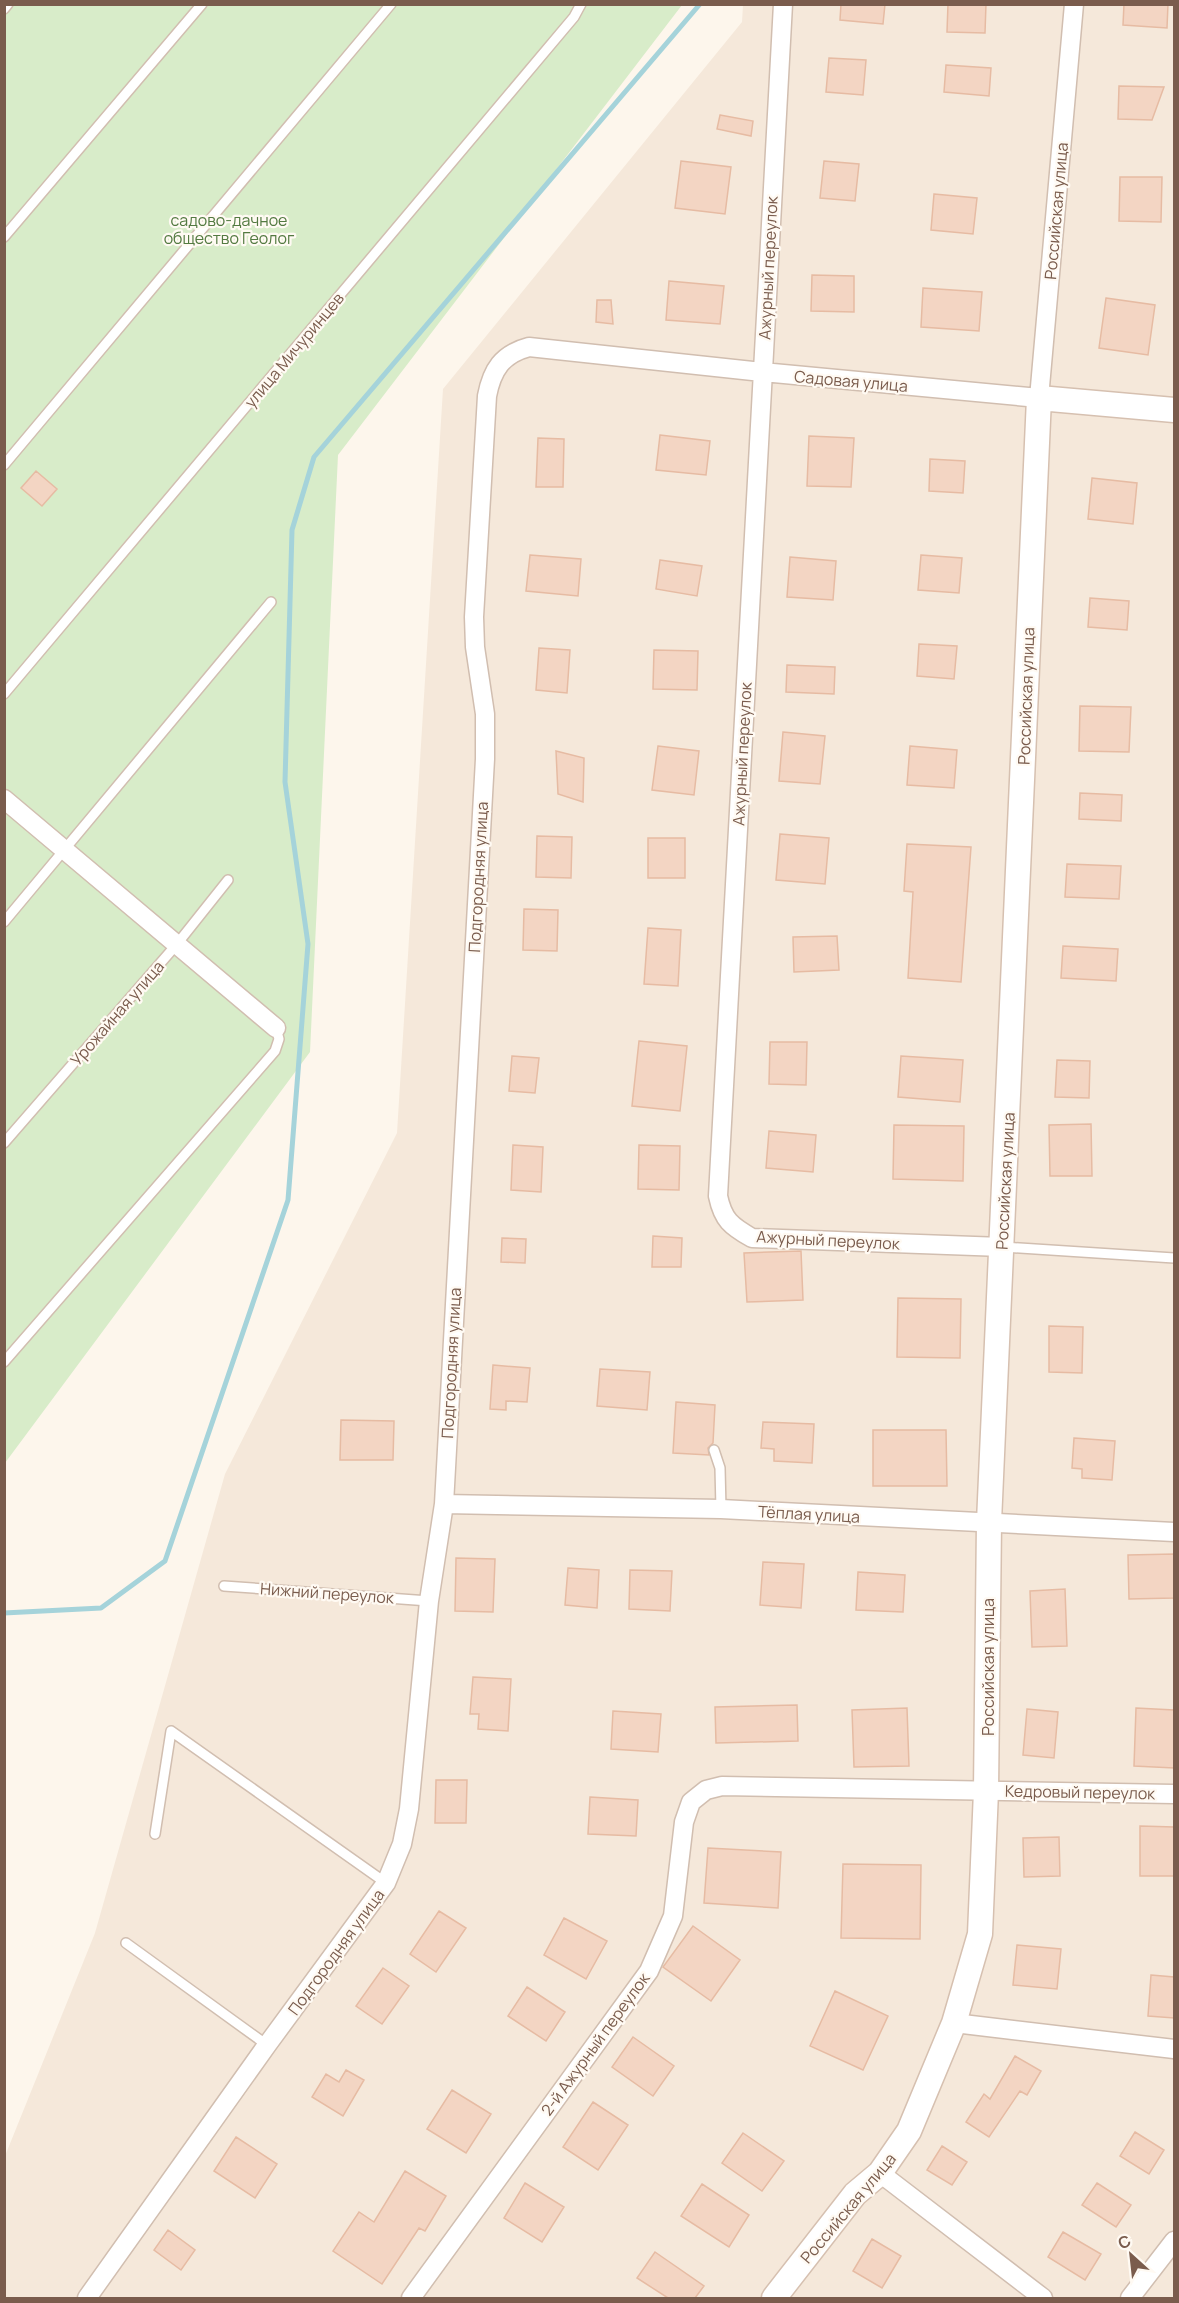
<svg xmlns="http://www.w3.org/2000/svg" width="1179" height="2303" viewBox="0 0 1179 2303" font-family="Manrope,sans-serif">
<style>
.residential{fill:#f5e8da}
.green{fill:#d8ecc9}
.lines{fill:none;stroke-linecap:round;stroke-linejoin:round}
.stream{stroke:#a5d3da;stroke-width:5}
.building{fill:#f3d5c3;stroke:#e6bba3;stroke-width:1.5}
.lane-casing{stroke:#d1beb0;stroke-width:12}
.street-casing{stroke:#d1beb0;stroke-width:21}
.secondary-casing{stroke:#d6c0b0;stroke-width:27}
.lane{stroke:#fff;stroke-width:9}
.street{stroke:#fff;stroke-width:18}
.secondary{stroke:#fff;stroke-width:24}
.labels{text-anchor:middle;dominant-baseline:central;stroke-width:4.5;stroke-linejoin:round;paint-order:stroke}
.street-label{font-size:16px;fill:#7a5c4d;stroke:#fffaf3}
.park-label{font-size:16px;fill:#537a41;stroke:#fffaf3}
</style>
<rect width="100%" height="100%" fill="#fdf6ec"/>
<path class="residential" d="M743,5H1174V2298H5V2156L95,1933L225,1474L397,1133L443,389L742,22Z"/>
<path class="green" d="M5,5H682L338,455L310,1052L5,1463Z"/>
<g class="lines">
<path class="stream" d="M4,1613L101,1608L165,1561L288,1200L308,944L285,782L292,530L314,457L700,4"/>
</g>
<path class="building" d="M841,4H885L883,24L840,20Z
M948,4H986L985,33L947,32Z
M1124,4H1168L1167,28L1123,25Z
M829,58L866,60L863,95L826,92Z
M946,65L991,68L989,96L944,92Z
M1119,86L1164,87L1152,120L1118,119Z
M720,115L753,121L751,136L717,129Z
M681,161L731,167L725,214L675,208Z
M824,161L859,164L855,201L820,198Z
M1120,177H1162L1161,222L1119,221Z
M934,194L977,198L973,234L931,230Z
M812,275L854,276V312L811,311Z
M669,281L724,286L720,324L666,320Z
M923,288L982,292L979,331L921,327Z
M1106,298L1155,305L1148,355L1099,348Z
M597,300H611L613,324L596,322Z
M660,435L710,441L706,475L656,470Z
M809,436L854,438L851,487L807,486Z
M538,438L564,439L563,487H536Z
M930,459L965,461L963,493L929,491Z
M36,471L57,489L42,506L21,488Z
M1092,478L1137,483L1133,524L1088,519Z
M530,555L581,559L578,596L526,591Z
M921,555L962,558L959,593L918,590Z
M790,557L836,561L833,600L787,597Z
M660,560L702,566L697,596L656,589Z
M1090,598L1129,601L1127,630L1088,627Z
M919,644L957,646L954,679L917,676Z
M539,648L570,650L567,693L536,690Z
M654,650L698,651L697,690L653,689Z
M787,665L835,667L834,694L786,692Z
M1080,706L1131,707L1129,752L1079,751Z
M783,732L825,736L820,784L779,781Z
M658,746L699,751L694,795L652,790Z
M910,746L957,750L954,788L907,785Z
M556,751L584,758L583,802L558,794Z
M1080,793L1122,795L1121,821L1079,819Z
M780,834L829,838L825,884L776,880Z
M537,836L572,837L571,878L536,877Z
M648,838H685V878H648Z
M907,844L971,847L961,982L908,978L913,892L904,891Z
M1067,864L1121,866L1119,899L1065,897Z
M524,909L558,910L557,951L523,950Z
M648,928L681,930L678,986L644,984Z
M837,936L839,970L794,972L793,937Z
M1063,946L1118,949L1116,981L1061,978Z
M639,1041L687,1046L680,1111L632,1106Z
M770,1042H807L806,1085L769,1084Z
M512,1056L539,1058L535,1093L509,1091Z
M901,1056L963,1060L960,1102L898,1097Z
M1057,1060L1090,1061L1089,1098L1055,1097Z
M1091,1124L1092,1176H1050L1049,1125Z
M894,1125L964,1126L963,1181L893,1179Z
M769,1131L816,1135L813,1172L766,1168Z
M513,1145L543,1147L541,1192L511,1190Z
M639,1145L680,1146L679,1190L638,1189Z
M653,1236L682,1238L681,1267H652Z
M502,1238L526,1239L525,1263L501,1262Z
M801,1251L803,1300L747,1302L744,1253Z
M898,1298L961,1299L960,1358L897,1357Z
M1049,1326L1083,1327L1082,1373L1049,1372Z
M493,1365L530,1368L527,1402L506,1401V1410L490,1409Z
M600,1369L650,1372L647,1410L597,1406Z
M676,1402L715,1405L713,1443L708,1448L709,1455L673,1453Z
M341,1420L394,1421L393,1460H340Z
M763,1422L814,1424L812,1463L774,1461V1449L761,1448Z
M873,1430H946L947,1486H873Z
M1074,1438L1115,1441L1112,1480L1082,1478V1469L1072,1468Z
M1174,1554V1598L1129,1599L1128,1555Z
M456,1558L495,1559L493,1612L455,1611Z
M763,1562L804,1564L801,1608L760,1605Z
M568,1568L599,1570L597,1608L565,1605Z
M630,1570L672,1571L670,1611L629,1609Z
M858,1572L905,1575L903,1612L856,1610Z
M1065,1589L1067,1646L1032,1647L1030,1591Z
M473,1677L511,1679L508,1731L478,1729L479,1714H470Z
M797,1705L798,1741L716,1743L715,1707Z
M907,1708L909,1766L854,1767L852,1710Z
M1136,1708L1174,1710V1768L1134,1766Z
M1027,1709L1058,1712L1054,1758L1023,1755Z
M613,1711L661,1714L658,1752L611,1749Z
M436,1780H467L466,1823H435Z
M590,1797L638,1800L636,1836L588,1834Z
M1140,1826L1174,1827V1876H1140Z
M1059,1837L1060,1876L1024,1877L1023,1838Z
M708,1848L781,1852L778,1908L704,1903Z
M843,1864L921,1865L920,1939L841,1938Z
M439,1911L466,1928L436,1972L410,1954Z
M564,1918L607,1941L586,1979L544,1955Z
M693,1926L740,1960L711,2001L663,1967Z
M1017,1945L1061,1949L1057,1989L1013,1985Z
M383,1968L409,1986L382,2024L356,2006Z
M1151,1975L1174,1977V2018L1148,2016Z
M527,1987L565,2012L546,2041L508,2016Z
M835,1991L888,2016L863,2070L810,2046Z
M633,2037L674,2066L653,2096L612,2067Z
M1015,2056L1041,2071L1027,2095L1020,2091L989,2137L966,2122L984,2094L990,2099Z
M346,2070L364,2080L343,2116L312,2097L326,2074L339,2082Z
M452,2090L491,2114L466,2153L427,2129Z
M593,2102L628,2125L598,2170L563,2147Z
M1135,2132L1164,2150L1149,2174L1120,2156Z
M743,2133L784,2161L762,2191L722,2163Z
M236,2137L277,2164L255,2198L214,2171Z
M942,2146L967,2162L952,2185L927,2170Z
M405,2171L446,2196L425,2231L419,2228L382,2284L333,2251L359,2212L374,2222Z
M525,2183L564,2207L542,2242L504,2218Z
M1097,2183L1131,2205L1116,2227L1082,2205Z
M702,2184L749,2215L729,2247L681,2216Z
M168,2230L195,2250L181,2270L154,2250Z
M1063,2232L1101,2254L1085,2280L1048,2257Z
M872,2239L901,2256L882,2288L853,2271Z
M655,2252L704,2286L695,2298H668L637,2278Z"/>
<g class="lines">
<defs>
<path id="lane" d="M4,9L8,4
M4,237L202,4
M4,465L391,4
M4,694L574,17L581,4
M4,922L271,602
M4,1143L177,944L228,880
M1003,1247L1174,1258
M4,1362L275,1051L279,1039L276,1028
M714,1450L720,1468L721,1509
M224,1586L429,1601
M155,1834L171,1731L386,1883
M126,1943L267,2045"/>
<path id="street" d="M783,4L718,1196C723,1220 731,1226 752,1238L1002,1247
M4,799L276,1028
M444,1504L721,1509L1174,1532
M954,2023L1174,2049
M880,2173L1043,2298
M87,2298L267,2045L386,1883L402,1844L409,1809L429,1601L444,1504L485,759V714L475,647L474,617L487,396C492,370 502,354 529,347L762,372L1039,398L1074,4
M411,2298L649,1971L673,1916L684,1822L691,1802L706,1790L722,1786L1174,1794
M1130,2298L1174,2241"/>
<path id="secondary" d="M774,2298L855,2194L880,2173L909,2131L954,2023L980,1934L986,1791L989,1522L1039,398L1174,410"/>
</defs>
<use href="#lane" class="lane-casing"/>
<use href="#street" class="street-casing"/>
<use href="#secondary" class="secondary-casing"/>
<use href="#lane" class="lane"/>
<use href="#street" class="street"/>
<use href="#secondary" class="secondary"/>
</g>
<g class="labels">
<g class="street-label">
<text transform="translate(1056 211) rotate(-85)">Российская улица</text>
<text transform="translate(768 268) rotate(-87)">Ажурный переулок</text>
<text transform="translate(294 350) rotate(-50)">улица Мичуринцев</text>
<text transform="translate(851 381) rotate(5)">Садовая улица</text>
<text transform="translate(1026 696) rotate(-88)">Российская улица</text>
<text transform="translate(742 754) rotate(-87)">Ажурный переулок</text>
<text transform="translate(478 877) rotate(-87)">Подгородняя улица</text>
<text transform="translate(117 1013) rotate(-49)">Урожайная улица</text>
<text transform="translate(1005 1181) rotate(-87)">Российская улица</text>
<text transform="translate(828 1240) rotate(3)">Ажурный переулок</text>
<text transform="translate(451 1363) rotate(-87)">Подгородняя улица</text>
<text transform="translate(809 1514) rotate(3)">Тёплая улица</text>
<text transform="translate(327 1593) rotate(4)">Нижний переулок</text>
<text transform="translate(988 1667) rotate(-90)">Российская улица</text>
<text transform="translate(1080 1792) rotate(1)">Кедровый переулок</text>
<text transform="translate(336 1952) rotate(-54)">Подгородняя улица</text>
<text transform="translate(595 2044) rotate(-54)">2-й Ажурный переулок</text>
<text transform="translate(848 2208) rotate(-50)">Российская улица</text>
</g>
<g class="park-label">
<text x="229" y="220">садово-дачное<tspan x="229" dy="18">общество Геолог</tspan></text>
</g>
</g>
<rect width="1179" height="2303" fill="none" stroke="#7a5c4d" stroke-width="12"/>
<g transform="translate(1131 2255) rotate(333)" stroke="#fffaf3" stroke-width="4.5" paint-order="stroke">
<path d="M0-4.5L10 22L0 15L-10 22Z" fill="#7a5c4d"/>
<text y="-9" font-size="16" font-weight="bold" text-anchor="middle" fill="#7a5c4d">С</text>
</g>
</svg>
